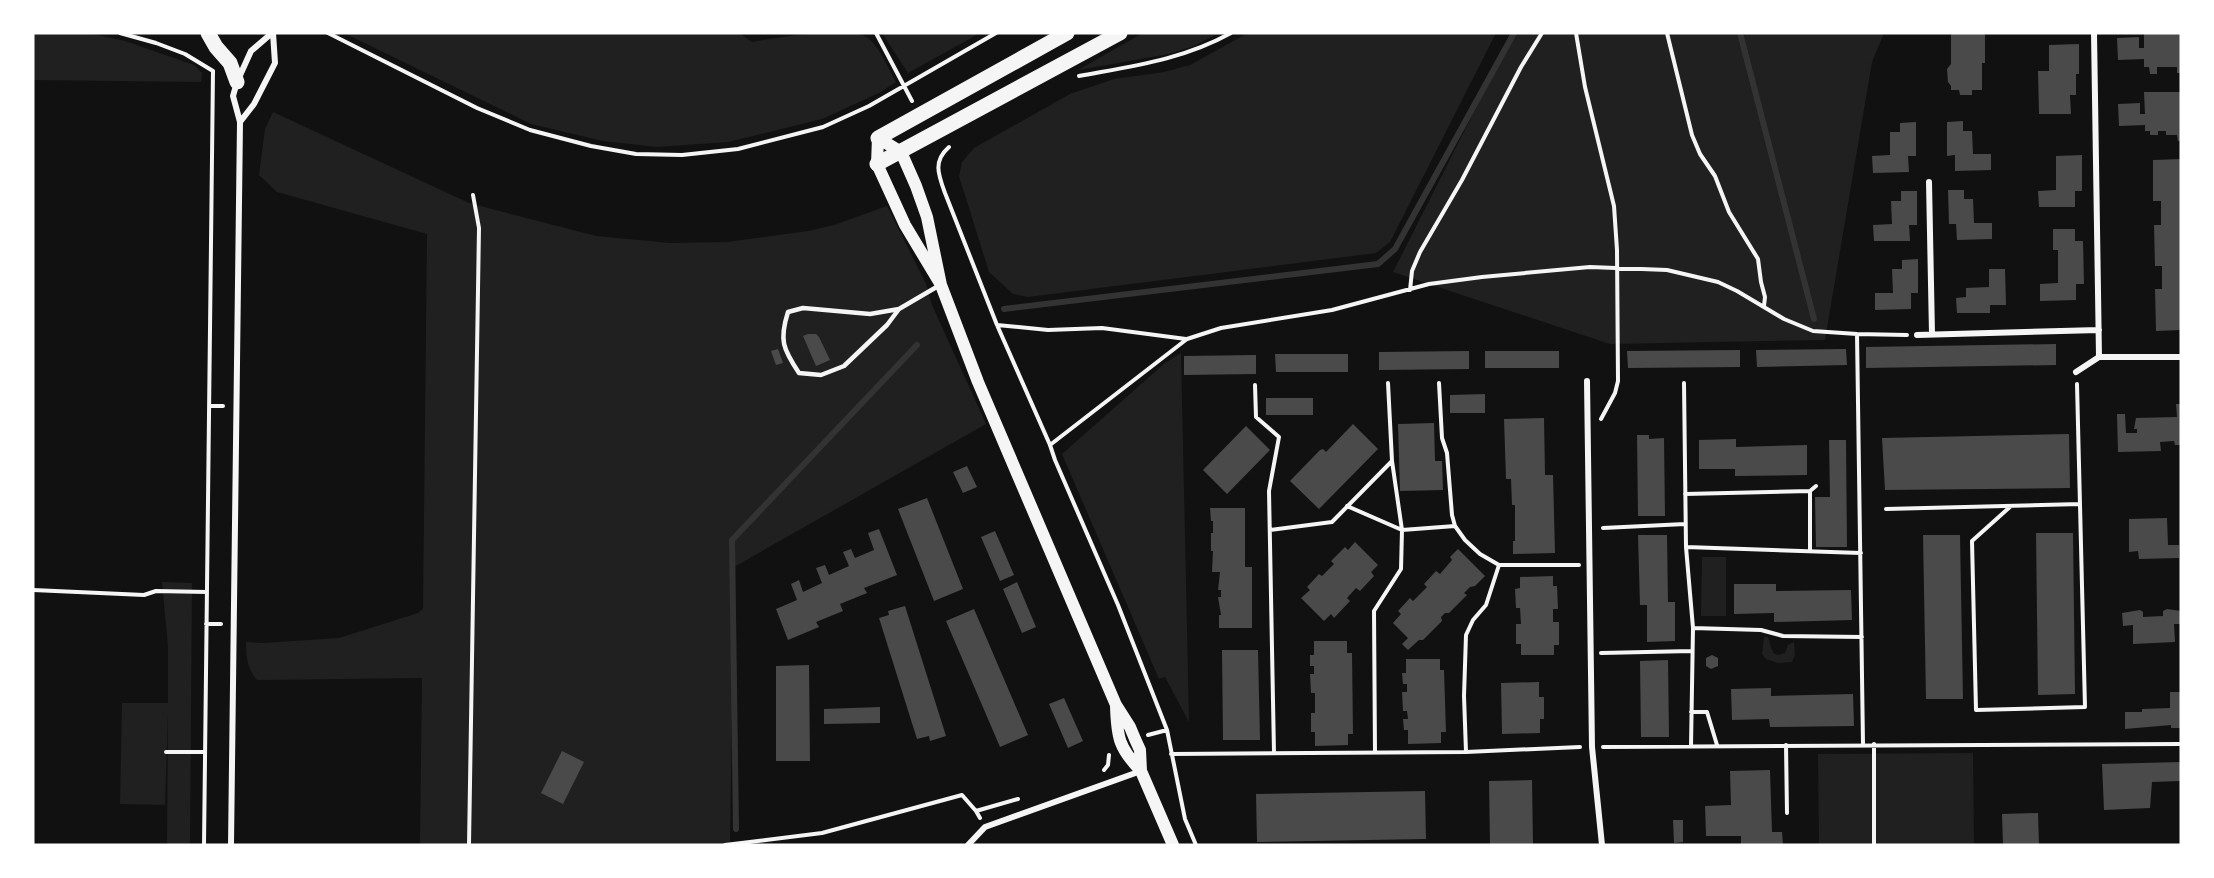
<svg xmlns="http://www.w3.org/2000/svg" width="2214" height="878" viewBox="0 0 2214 878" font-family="'Nunito Sans',sans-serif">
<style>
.green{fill:#202020}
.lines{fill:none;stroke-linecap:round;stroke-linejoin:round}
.stream{stroke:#333;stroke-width:6}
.building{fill:#4a4a4a}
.path{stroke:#f5f5f5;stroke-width:4}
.service{stroke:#f5f5f5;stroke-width:4.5}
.minor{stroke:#f5f5f5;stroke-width:6}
.secondary{stroke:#f5f5f5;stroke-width:12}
.primary{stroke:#f5f5f5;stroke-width:15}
</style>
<rect width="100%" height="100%" fill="#111"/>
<path class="green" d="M33,33H88L125,41L194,65L202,73L201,82L33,80Z
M344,33H739L752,42C776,38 850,25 868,38C879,46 889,70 896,82L879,93L822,119L728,142L657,147L603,141L531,124Z
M882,33H980L908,73Z
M1143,33H1219L1194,46L1169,54L1078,70Z
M1248,33H1496L1390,242L1376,253L1028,297L1013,294L989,272L959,176L962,162L974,148L1070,94L1114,79L1164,72L1190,65Z
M1514,33H1884L1872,62L1825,340L1610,344L1393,272Z
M273,112L469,203L596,236L670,243L727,242L808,231L834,225L887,206L926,284L932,305L986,424L734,567L730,845H420L422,678L257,680C247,668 246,657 246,642L263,643L339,638L418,613L423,609L427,234L277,192L259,175L265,129Z
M1181,353L1189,722L1165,677L1159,679L1062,454L1165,363Z
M1702,557H1726V616H1701Z
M162,582L192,583L190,845H167L168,713L165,805L120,804L122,703H168V646Z
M1764,637H1768L1773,653L1778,655L1785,653L1788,645L1794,642L1795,655L1792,662L1778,663L1766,659L1762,654Z
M1973,753L1974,845H1819L1818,754Z"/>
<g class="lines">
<path class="stream" d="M1740,33L1814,319
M1004,309L1378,264L1395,249L1514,33
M736,829L732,540L917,345"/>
</g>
<path class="building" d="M1951,33H1985V63H1982V90H1972V95H1960L1959,90H1951V86L1948,82L1947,69L1951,64Z
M2144,33H2181V73H2177V67H2157V74H2150L2149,67H2144V59L2118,60L2117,38L2139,37V48H2144Z
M2079,44V74H2076V95H2070L2071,114H2039L2038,71H2049V45Z
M2144,92H2181V141H2178L2177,135H2166V131H2158V135H2150V131H2145V125L2119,126L2118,104L2140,103V114H2145Z
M1963,121V131H1972L1973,154H1991V170L1955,171V155L1947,156V122Z
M1916,122V156H1908L1909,172L1873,173L1872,156L1890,155V132H1900V123Z
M2082,155V191H2075V207H2039L2038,191L2056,190V156Z
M2181,159V330L2156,331L2155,289H2162V266H2155L2154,225H2161V201H2153V160Z
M1948,190H1964V199H1973L1974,223H1992V239L1957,240L1956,224H1949Z
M1901,191H1917V225H1909L1910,241H1874L1873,225L1892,224L1891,201H1901Z
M2053,229H2075V241H2083L2084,284H2076V300L2040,301V284L2058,283V250H2053Z
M1918,259V293H1911V309L1875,310V293H1893L1892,269H1902V260Z
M1989,269H2005L2006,305H1990V313H1957L1956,298L1966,297V288L1989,287Z
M808,334H816L819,337L830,360L816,366L803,336Z
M2056,344V365L1866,368V347Z
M778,349L783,363L776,365L771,351Z
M1846,349L1847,365L1757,367L1756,350Z
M1740,350V367L1628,368L1627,351Z
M1469,351V369L1379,370V352Z
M1485,351H1559V368H1485Z
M1275,354H1348V372H1276Z
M1256,355V374L1184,375V356Z
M1485,394V413H1450V395Z
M1266,398H1313V415H1266Z
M2176,404H2181V445H2175L2174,441L2160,442L2161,451L2118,452L2117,414H2125L2126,433H2137V429H2134L2136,418L2177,417Z
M1544,418L1545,475H1553L1555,553L1513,554V541H1515V505H1512L1511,479H1506L1504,419Z
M1434,423L1435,461H1442L1443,490L1400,491L1398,424Z
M1353,424L1378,449L1319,509L1290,481L1320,450L1323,449L1326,452Z
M1246,426L1270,450L1227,494L1203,470Z
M2069,434L2070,488L1885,490L1882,438Z
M1637,435H1649V439L1664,438L1665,516H1638Z
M1736,439V447L1807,445V475L1735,476V469H1699V440Z
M1829,440H1846L1847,547H1816L1815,497H1830Z
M967,466L977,487L963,493L953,472Z
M927,498L963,589L934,601L898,509Z
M1210,508H1245V567H1252V628H1219V615H1221L1218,597H1221V590H1218L1220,572H1212L1213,551H1211V533H1213V521H1211Z
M2167,518L2168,545H2179V558L2139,559L2138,551L2129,552V519Z
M879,529L897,575L864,588L867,593L840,604L843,611L816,622L819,627L788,640L776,609L797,600L791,584L799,580L803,592L822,583L816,568L825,565L829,575L849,566L843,552L851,549L855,558L874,550L868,533Z
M995,531L1014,575L1000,581L981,537Z
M2036,533H2073L2075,694L2038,695Z
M1638,535H1667L1668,602H1675V641L1647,642V605H1640Z
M1923,535H1960L1963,699H1926Z
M1355,542L1378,565L1371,572L1374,576L1360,591L1356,588L1347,598L1350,601L1334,618L1331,614L1324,621L1301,598L1310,590L1307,587L1319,574L1322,576L1334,564L1331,561L1345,547L1348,550Z
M1458,549L1485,576L1475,586L1470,587L1464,593L1467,595L1449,613H1445L1441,617L1442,621L1423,640H1419L1408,650L1402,644L1408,638L1393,623L1401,614L1398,611L1410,598L1413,601L1427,587L1424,584L1436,571L1440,574L1452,560L1450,557Z
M1553,576V586H1557L1558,609H1553V622H1559V645H1554V655H1521V644H1516V624H1521L1520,608H1516L1515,589L1520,588V577Z
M1017,582L1036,627L1022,633L1003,589Z
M1734,584H1776V591L1851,590L1852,620L1774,622V613L1734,614Z
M905,606L946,736L930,741L929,736L917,739L879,618L889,615L888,611Z
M974,609L1028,735L1000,747L946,621Z
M2167,609L2181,611V624H2174L2175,642L2133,644V625L2123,626L2122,613L2140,610L2143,612V617L2163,616V611Z
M1314,641H1347V653H1352L1353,734H1348V745L1315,746V732H1311V713H1315V693H1311L1310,674H1314V666H1310V655H1314Z
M1222,650H1258L1260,740H1223Z
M1712,655L1718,658V666L1711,669L1706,666V658Z
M1406,659H1440V670H1444L1446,732H1441V743L1408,744V730H1404L1403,719H1408L1407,711H1403L1402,692H1407V684H1403L1402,673H1406Z
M1668,660L1669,737H1641L1640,661Z
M809,665L810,761H776V666Z
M1539,682V697H1544V719H1540V733L1502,734L1501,683Z
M1771,688V696L1853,694L1854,726L1770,727L1769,719L1732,720L1731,689Z
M2170,692H2181V728H2171V725L2125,729V712H2142V709L2170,708Z
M1064,698L1083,741L1068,748L1049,704Z
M880,707V723L824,724V709Z
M562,751L584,762L563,804L541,793Z
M2181,762V781L2152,782L2150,808L2104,810L2102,764Z
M1770,770L1772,832H1782L1783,845H1741V836H1706L1705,806L1731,805L1730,771Z
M1532,780L1533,845H1490L1489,781Z
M1425,791L1426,839L1257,842L1256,794Z
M2038,813L2039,845H2003L2002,814Z
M1673,820H1683V842L1674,843Z"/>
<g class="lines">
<path class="path" d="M120,33L156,43L185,54L213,71
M328,33L477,108L530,130L591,146L636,154L682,155L738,149L823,127L869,106L996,33
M876,33L912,101
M1576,33L1585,87L1614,206L1617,250L1618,381L1615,393L1601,419
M1667,33L1692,135L1700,154L1715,176L1729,212L1758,259L1761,282L1765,297L1764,306
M1079,76C1133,66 1182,60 1231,33
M949,147C933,161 938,174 945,193L997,325L1050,445L1055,460L1118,605L1167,730L1185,819L1196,845
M1410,290L1412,271L1420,252L1462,180L1521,67L1542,33
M997,325L1048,330L1102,328L1186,339
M1857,334L1863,744
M1439,383L1442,438L1447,453L1452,515L1455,526L1465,540L1480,554L1499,565H1579
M1684,383L1686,547L1693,628L1691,746
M1255,385L1256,417L1279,437L1269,491L1274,753
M209,406H223
M1050,445L1187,339L1221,328L1332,310L1429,284L1482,277L1590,267L1667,270L1718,282L1737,291L1784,319L1813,331L1857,334L1907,335
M1810,491V551
M1685,494L1810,491L1816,486
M1347,506L1402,530L1455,526
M2011,506L1972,541L1976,710L2085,707L2077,384
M1886,509L2080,504
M1603,528L1685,524
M1270,530L1332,522L1392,461
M1686,547L1861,553
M33,590L144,595L156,591L207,592
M206,624H221
M1693,628L1761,630L1783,636L1862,637
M1601,653L1692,651
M1691,712H1707L1717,745
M1148,735L1167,730
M1874,744V845
M1786,745L1787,813
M1603,747L2181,744
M166,752H205
M1466,752L1464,696L1466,635L1473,620L1486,605L1499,565
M1375,753L1374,611L1401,569L1402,530L1392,461L1388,383
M1171,754L1466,752L1580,747
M1104,770L1108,765L1109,755
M980,818L976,811L1018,799
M204,845L213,71
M469,845L479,228L473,195
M725,845L822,833L962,795L976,811"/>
<path class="service" d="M899,309L870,314L803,308L788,312C779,340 783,349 799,373L821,375L844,366L887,325L899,309L940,285"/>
<path class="minor" d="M2094,33L2099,357
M240,122L254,104L275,63L273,33
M1929,182L1932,334
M1917,335L2099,330
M2076,372L2099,357H2181
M1587,381L1592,747L1602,845
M231,845L240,122L233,96L237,82L251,51L272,33
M968,845L985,827L1141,771"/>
<path class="secondary" d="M941,285L927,217L916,186L901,152L878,138L877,164L905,225L941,285L978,382L1116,705L1130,727L1135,739L1140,750L1141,771L1173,845
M1116,706C1117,738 1119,748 1141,771"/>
<path class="primary" d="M208,33L216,47L230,63L237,82
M878,138L1067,33
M877,164L1120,33"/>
</g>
<rect width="2214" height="878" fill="none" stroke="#ffffff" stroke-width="69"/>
</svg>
